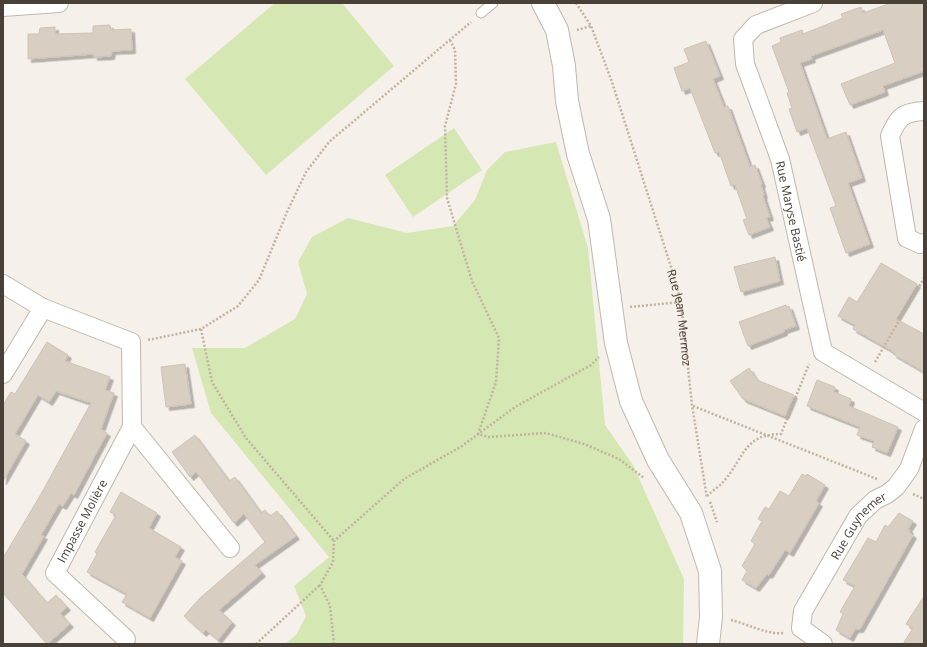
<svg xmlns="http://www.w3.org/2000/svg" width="927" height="647" viewBox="0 0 927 647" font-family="'Open Sans',sans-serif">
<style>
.green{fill:#d5e8b4}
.building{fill:#d9cec2;stroke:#d1c2b3;filter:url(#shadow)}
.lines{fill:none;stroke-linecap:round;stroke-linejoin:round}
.service-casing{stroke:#c0b7ac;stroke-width:11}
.minor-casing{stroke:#c0b7ac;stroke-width:20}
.tertiary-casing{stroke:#c0b7ac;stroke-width:24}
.path{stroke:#c2b29e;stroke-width:2.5;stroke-dasharray:2 2;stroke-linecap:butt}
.service{stroke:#fff;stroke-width:9}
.minor{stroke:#fff;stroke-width:18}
.tertiary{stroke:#fff;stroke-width:22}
.labels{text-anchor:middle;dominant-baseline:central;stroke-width:4;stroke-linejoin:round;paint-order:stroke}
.street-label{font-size:12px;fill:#494138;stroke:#fff}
</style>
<defs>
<filter id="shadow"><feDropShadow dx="3.5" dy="3.5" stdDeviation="0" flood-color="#0004"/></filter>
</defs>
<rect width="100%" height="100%" fill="#f5f0ea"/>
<path class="green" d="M275,3H342L394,66L266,175L185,79Z
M454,128L482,170L413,217L385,175Z
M556,142L588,248L605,425L633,465L684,579L683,644H285L296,635L306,616L294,586L329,557L211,413L192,348H245L295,319L307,294L298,262L312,237L348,218L407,233L453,226L475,200L487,170L505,152Z"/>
<path class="building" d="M891,3H924V71L883,86L885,92L850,105L841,84L895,63L883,30L811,56L812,59L800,63L827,139L846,132L862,178L848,183L870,244L846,253L830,208L836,206L807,128L797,132L789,109L792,108L787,93L789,92L772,46L781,42L780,38L802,30L803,34L843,18L841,14L861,7L863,13Z
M110,25L111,30L131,29L132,50L112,51L111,56L94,57V54L28,59V34H39L40,28L55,27V34L93,33V26Z
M706,41L720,76L713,79L724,107L728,106L750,167L755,165L762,184L761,185L764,195L763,196L770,217L766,218L770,227L749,235L743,220L747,219L735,185L731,186L719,152L715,153L690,88L682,91L674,68L689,62L684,49Z
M775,257L780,281L741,292L734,267Z
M881,263L917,284L896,319L924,334V372L893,354L894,352L853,329L855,325L838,316L849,297L857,302Z
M786,305L787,307L789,306L796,326L784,330V332L748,346L739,322Z
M47,342L68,355L65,361L110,377L105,390L114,393L101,429L107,433L74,495L71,493L63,506L59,504L41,535L44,536L22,574L47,603L56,595L67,607L60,613L70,624L47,644L3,593V558L41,494L91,403L56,391L49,402L38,395L15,434L26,441L3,481V405L11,392L15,394Z
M185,364L191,404L166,407L161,367Z
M749,368L757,380L794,395L785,416L743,399L730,381Z
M817,380L835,387L834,392L851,399L849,406L898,427L887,453L872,447L874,441L857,435L860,427L807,406Z
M195,435L229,481L235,477L261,513L265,510L270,516L277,511L296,536L255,565L262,573L219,610L232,622L218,640L206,630L203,633L184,616L200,598L265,542L244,514L234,523L196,472L190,477L172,452Z
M802,474L806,476L807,474L825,485L816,501L819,503L790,553L785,550L769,575L767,574L756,588L742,580L747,571L742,566L755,544L751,541L762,521L758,519L765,507L769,509L780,491L789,496Z
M121,492L157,513L149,528L181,547L175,557L182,561L150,618L122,602L127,594L87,572L97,554L95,552L116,515L110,512Z
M899,513L913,521L908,529L910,530L909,532L913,535L860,629H855L850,638L836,630L843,614L840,612L855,586L843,580L868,538L876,542L885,525L888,527Z
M924,596V644H903L913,628L906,624Z"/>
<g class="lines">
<defs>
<path id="service" d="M481,13L493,3"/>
<g id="minor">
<path id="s2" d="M813,3L756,25L743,39L745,64L780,159L823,352L924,412"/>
<path d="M3,7L59,3"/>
<path d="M924,111C903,112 898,117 890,136L907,238L920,244L924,243"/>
<path d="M3,284L43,308L131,342L132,427L55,573L126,639"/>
<path d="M3,374L43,308"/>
<path d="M132,427L230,548"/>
<path id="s3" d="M823,644L801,628L803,611L858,516L875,500L887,494L896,487L909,469L924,429"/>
</g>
<path id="tertiary" d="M543,3L557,30L564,66L567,101L578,154L599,219L616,343L631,401L658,460L691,513L710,571L711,617L708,644"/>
</defs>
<use href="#service" class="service-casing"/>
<use href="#minor" class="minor-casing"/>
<use href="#tertiary" class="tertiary-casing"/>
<g class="path">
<path id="s1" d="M576,3L591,26L612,82L671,267L681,302L692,405L707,498"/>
<path d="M577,30L591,26"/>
<path d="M450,40L455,50L456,84L445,126L447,198L472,281L499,338L496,382L478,434L489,437L546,433L584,444L619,459L644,478"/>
<path d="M630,307L681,302"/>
<path d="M201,329L212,382L246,438L334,541"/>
<path d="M148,340L201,329L238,306L259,280L287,212L306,172L329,142L471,22"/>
<path d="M875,362L924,278"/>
<path d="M693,406L877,479"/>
<path d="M913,494L924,499"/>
<path d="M707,496C712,491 719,487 724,481C744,458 744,434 781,434L809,364"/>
<path d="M710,502L717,522"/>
<path d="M731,620C748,624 767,635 784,633"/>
<path d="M256,644L320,585"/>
<path d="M334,644L330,606L320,585L333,562L334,541L404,479L462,446L515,407L591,365L599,357"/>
</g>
<use href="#service" class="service"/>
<use href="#minor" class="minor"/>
<use href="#tertiary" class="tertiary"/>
</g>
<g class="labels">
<g class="street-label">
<text stroke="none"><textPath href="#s2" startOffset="260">Rue Maryse Bastié</textPath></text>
<text stroke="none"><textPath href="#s1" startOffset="333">Rue Jean Mermoz</textPath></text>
<text transform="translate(82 521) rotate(-62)">Impasse Molière</text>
<text stroke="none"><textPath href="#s3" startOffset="147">Rue Guynemer</textPath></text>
</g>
</g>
<rect width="927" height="647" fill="none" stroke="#494138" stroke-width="8"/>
</svg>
